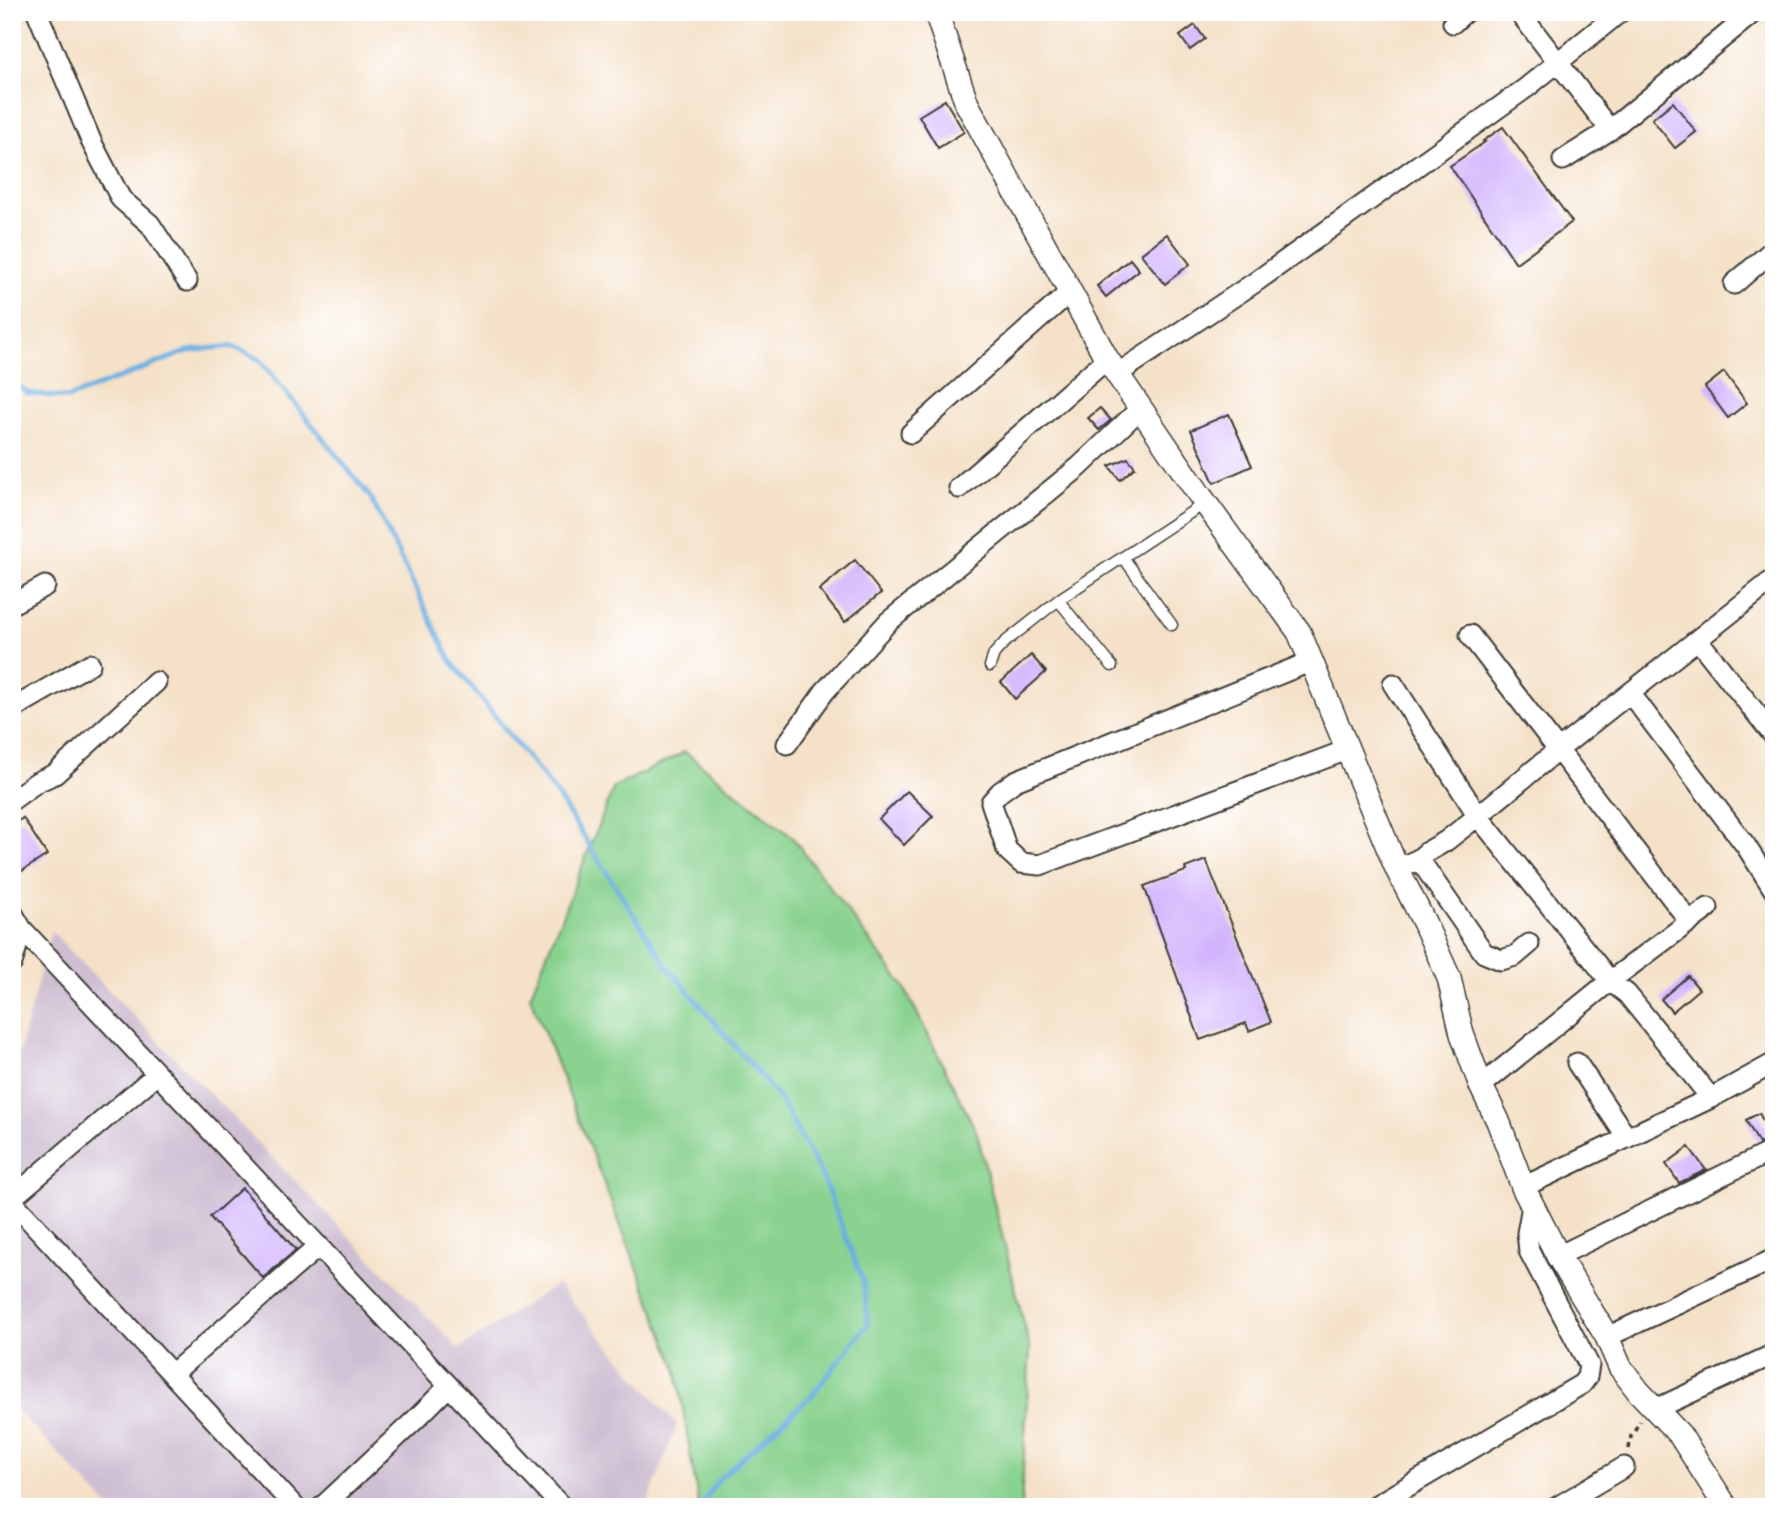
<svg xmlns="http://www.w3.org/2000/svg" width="1786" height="1519" viewBox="0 0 1786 1519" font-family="'Architects Daughter',sans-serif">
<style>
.industrial{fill:#cebed2}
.green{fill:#89d28f;stroke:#527756;stroke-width:2}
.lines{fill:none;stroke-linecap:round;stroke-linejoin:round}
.stream{stroke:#6cafe1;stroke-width:5}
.building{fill:#d1b4fd}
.service-casing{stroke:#3c3a36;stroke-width:13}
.minor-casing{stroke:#3c3a36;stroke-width:23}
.tertiary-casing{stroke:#3c3a36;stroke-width:26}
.path{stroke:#3c3a36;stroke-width:3.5;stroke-dasharray:5 5;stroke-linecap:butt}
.service{stroke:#fff;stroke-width:10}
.minor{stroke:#fff;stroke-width:19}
.tertiary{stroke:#fff;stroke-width:23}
</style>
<rect width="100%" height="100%" fill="#fff"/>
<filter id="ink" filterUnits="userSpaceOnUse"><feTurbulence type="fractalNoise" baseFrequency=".0143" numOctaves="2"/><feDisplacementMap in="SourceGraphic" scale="14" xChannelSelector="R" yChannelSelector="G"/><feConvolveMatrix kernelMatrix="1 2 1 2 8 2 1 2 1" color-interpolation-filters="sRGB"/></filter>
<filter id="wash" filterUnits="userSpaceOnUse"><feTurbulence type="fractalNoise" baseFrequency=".00686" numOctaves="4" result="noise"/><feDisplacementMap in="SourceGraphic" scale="28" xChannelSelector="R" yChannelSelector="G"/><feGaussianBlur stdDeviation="1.57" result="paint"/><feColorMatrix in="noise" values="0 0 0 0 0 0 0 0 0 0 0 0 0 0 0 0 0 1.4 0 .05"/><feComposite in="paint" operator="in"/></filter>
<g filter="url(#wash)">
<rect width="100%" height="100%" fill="#f4e1c8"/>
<path class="industrial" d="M51,931L459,1349L557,1284L677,1425L646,1507H109L12,1405V1080Z"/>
<path class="green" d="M685,752L792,837L903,985L977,1133L1030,1348L1021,1507H699L676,1366L530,996L614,787Z"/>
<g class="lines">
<path class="stream" d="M12,380L27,393L68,398L188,351L232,346L259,359L371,498L451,661L555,792L667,966L779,1098L823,1178L863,1281L868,1324L812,1395L718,1480L700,1507"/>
</g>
<g id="blocks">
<path class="building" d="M1195,25L1205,39L1190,50L1180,36Z
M945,100L964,132L938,148L919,116Z
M1673,102L1696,132L1675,148L1652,119Z
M1503,127L1572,222L1516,263L1450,166L1485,142L1483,141Z
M1167,234L1190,264L1165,284L1141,254Z
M1130,259L1139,270L1106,297L1097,286Z
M1724,372L1747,403L1728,418L1705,387Z
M1100,408L1111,420L1099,430L1088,418Z
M1229,414L1252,466L1214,483L1191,430Z
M1128,458L1135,467L1120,480L1109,466Z
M855,560L881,593L845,622L819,590Z
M1031,655L1046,672L1015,699L1001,682Z
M907,791L933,816L904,845L879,819Z
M23,818L47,855L19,873L12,863V825Z
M1206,860L1271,1022L1249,1031L1246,1023L1200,1040L1144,886L1186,871L1185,868Z
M1688,976L1699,989L1672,1012L1661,999Z
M1759,1113L1772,1138L1759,1144L1746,1120Z
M1689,1147L1706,1170L1679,1183L1666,1164Z
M242,1188L296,1250L263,1278L210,1217Z"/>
</g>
</g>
<g filter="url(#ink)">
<use href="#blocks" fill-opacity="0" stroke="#3c3a36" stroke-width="2"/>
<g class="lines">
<defs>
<path id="service" d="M1123,557L1172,625
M1058,600L1112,666
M990,666L994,654L1004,643L1061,598L1205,503"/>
<path id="minor" d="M37,12L92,143L121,199L150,224L187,281
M1519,12L1610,130
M1453,23L1465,12
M1563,160L1610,130L1754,12
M1734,284L1774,249
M1117,374L1254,283L1526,88L1620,12
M911,433L1070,292
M959,488L1107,359
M12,604L45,586
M1470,635L1690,922
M1698,640L1774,736
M1312,661L1015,781L1000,792L991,802L1007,850L1021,863L1040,865L1347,750
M1393,684L1478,816L1610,981L1627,994L1711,1098
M1630,693L1746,846L1774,890
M12,709L90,664
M787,744L825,691L888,622L1079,467L1141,408
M12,800L37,782L55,774L156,682
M1419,859L1484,953L1501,960L1515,956L1529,944
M1397,869L1419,859L1427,852L1446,841L1478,816L1558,750L1770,582L1774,586
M12,912L22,929L562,1507
M12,963L22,929L13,927
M1577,1063L1627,1138
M1481,1086L1610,981L1708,908
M1523,1187L1711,1098L1774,1063
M12,1198L157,1074
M12,1201L295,1507
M1558,1256L1774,1150
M1607,1337L1774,1259
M172,1374L319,1246
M1656,1409L1774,1354
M322,1507L416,1419L449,1386
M1373,1507L1582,1384L1587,1377L1589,1365L1529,1251L1527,1233L1532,1206
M1557,1507L1624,1467"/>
<path id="tertiary" d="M936,12L967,104L1107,359L1201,497L1299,632L1397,869L1424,922L1449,978L1462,1034L1481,1086L1498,1121L1523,1187L1558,1256L1607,1337L1620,1367L1639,1392L1680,1435L1726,1507"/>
</defs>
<use href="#service" class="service-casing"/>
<use href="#minor" class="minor-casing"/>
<use href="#tertiary" class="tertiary-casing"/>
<path class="path" d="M1629,1449L1631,1436L1640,1421"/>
<use href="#service" class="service"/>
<use href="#minor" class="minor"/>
<use href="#tertiary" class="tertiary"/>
</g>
</g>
<rect width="1786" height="1519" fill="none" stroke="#fff" stroke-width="42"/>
</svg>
